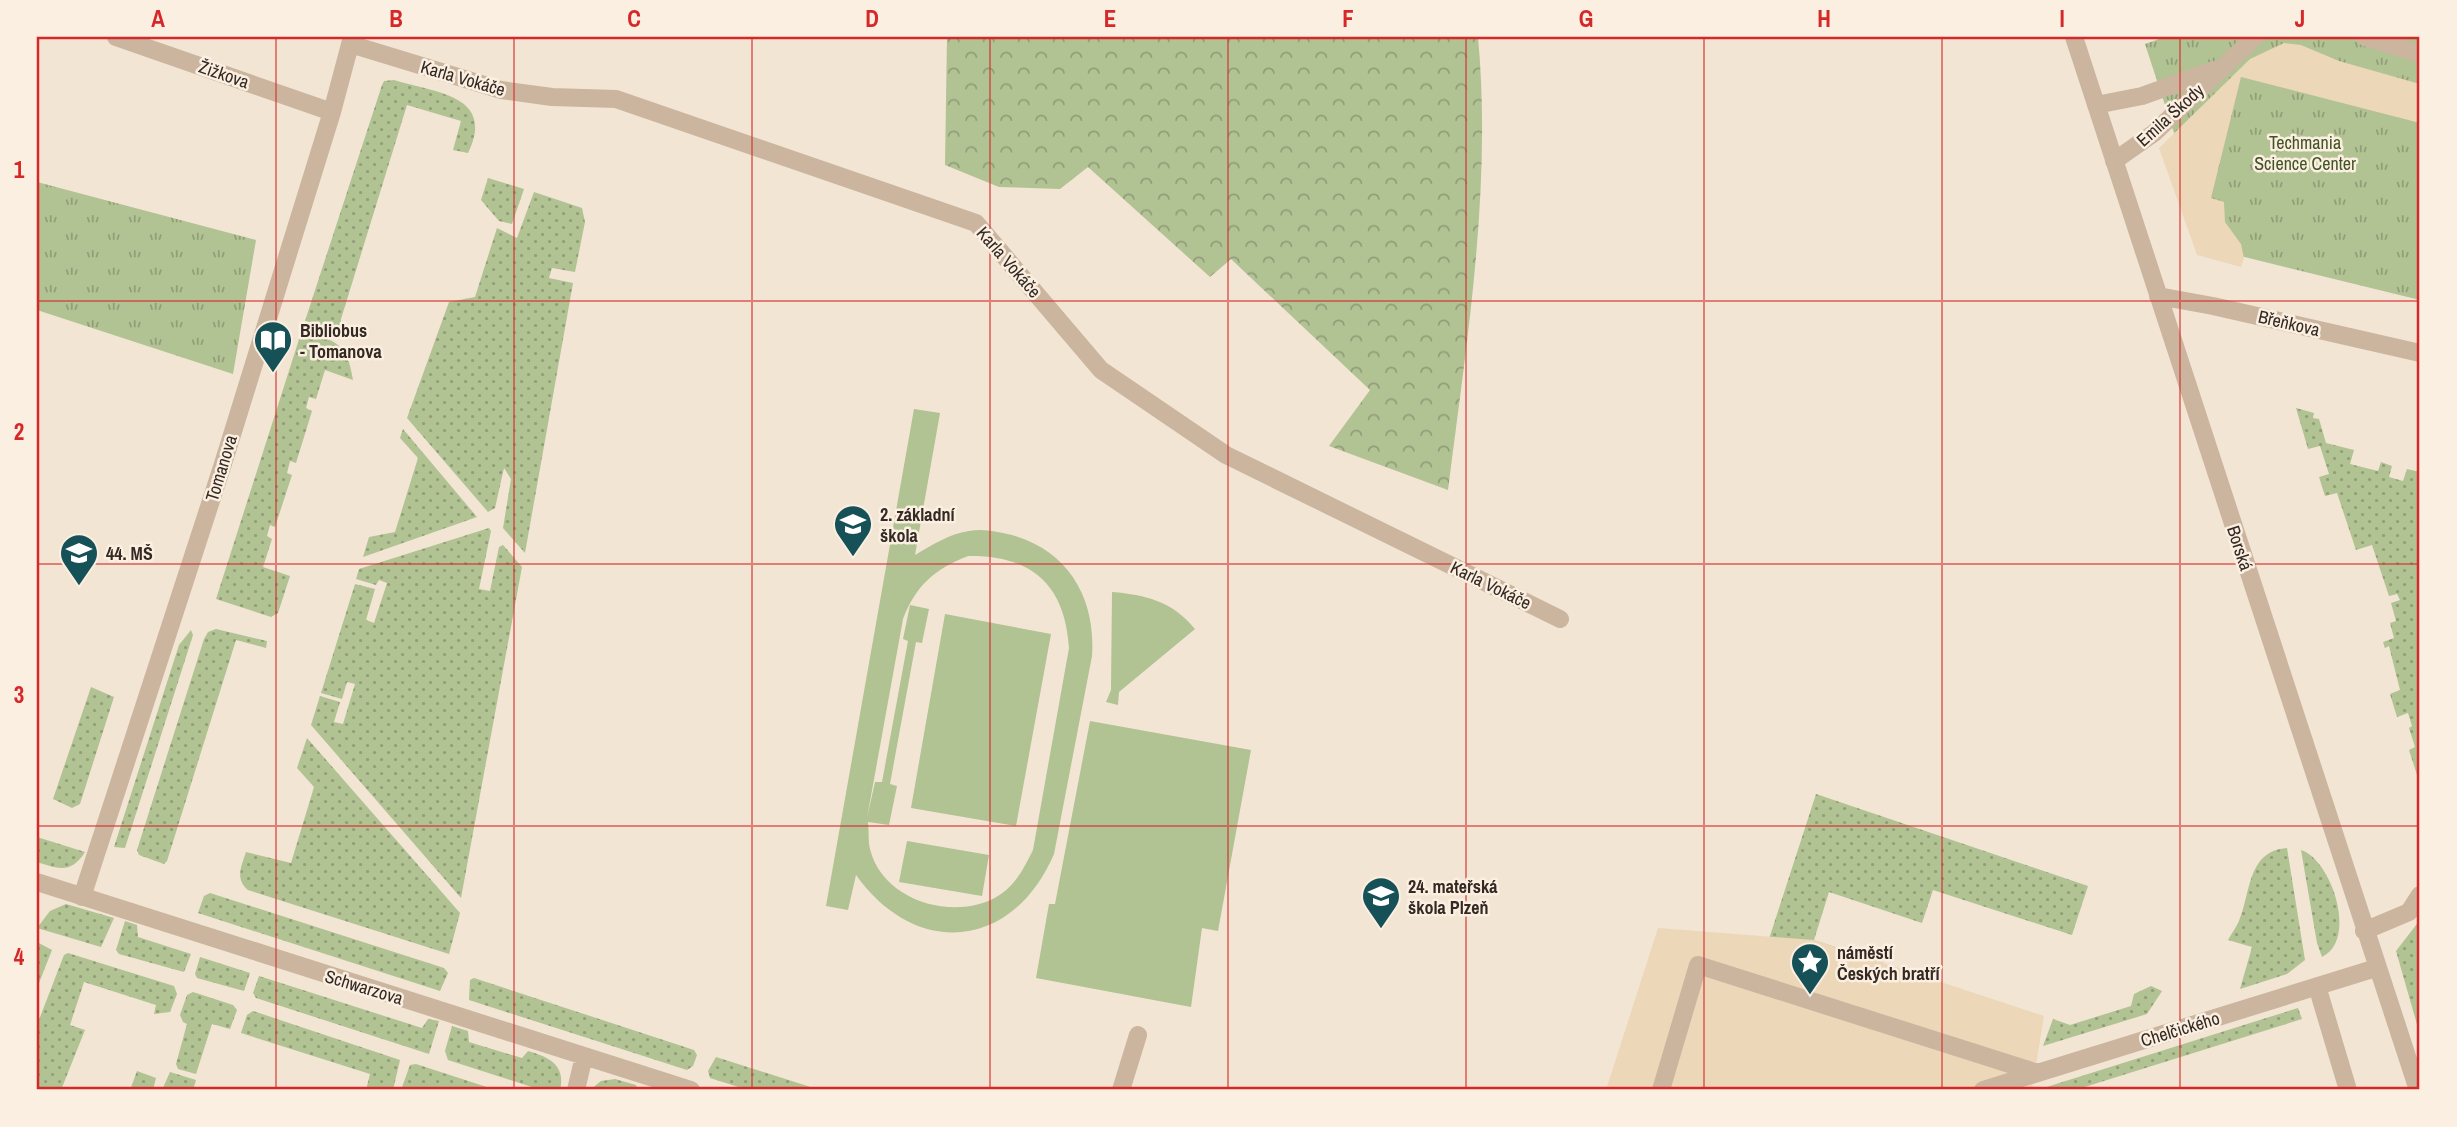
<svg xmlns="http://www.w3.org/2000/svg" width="2457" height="1127" viewBox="0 0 2457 1127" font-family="'Archivo Narrow',sans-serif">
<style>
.grass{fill:url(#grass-dots)}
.forest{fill:url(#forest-crowns)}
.park{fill:url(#park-tufts)}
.pitch{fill:#b1c293;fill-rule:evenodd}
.plaza{fill:#ecd7b9}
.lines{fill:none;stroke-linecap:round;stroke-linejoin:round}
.minor{stroke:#cbb59f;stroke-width:18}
.grid{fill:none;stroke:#d62828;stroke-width:2;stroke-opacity:0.55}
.labels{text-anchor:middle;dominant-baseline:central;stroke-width:5;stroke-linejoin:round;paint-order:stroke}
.street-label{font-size:18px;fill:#342923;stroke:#faefe0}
.park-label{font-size:18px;fill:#415425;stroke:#faefe0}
.poi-label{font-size:18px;font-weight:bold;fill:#342923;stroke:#faefe0;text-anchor:start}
.neatline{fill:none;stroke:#d62828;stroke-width:2.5}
.grid-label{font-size:23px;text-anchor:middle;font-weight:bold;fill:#d62828}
</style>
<defs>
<pattern id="grass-dots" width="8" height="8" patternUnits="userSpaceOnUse" patternTransform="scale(1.75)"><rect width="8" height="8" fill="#b1c293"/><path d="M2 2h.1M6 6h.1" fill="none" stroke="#919e78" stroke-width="1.8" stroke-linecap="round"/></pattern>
<pattern id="forest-crowns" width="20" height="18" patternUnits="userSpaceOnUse" patternTransform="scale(1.75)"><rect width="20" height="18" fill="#b1c293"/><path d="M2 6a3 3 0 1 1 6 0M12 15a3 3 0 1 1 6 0" fill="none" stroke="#919e78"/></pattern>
<pattern id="park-tufts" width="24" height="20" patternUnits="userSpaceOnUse" patternTransform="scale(1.75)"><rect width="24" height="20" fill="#b1c293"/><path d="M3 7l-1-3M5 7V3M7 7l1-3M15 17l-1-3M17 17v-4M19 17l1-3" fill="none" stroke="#919e78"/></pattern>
</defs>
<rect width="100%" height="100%" fill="#f2e5d4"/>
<path class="grass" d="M394,80C436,93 496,95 468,153L453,150L461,121L407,105L341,319V333L305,321L382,85L384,81Z
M488,178L524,189L512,224L499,221L481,200Z
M534,192L582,208L585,222L575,272L552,268L549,278L573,283L525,553L503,528L511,479L504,468L495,508L488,512L407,418L449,302L475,297L497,228L517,238Z
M302,330C336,342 347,341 353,380L325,370L316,399L309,397L306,408L312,411L296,463L290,461L287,473L292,475L275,527L270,525L267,536L272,539L263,567L290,576L278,613L271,617L216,599Z
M2296,408L2314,413L2313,418L2319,419L2326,443L2354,450L2350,464L2378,471L2381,462L2392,466L2389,477L2403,481L2407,469L2420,472V771L2417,775L2409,750L2415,747L2409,728L2412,726L2408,713L2397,717L2390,694L2400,690L2389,646L2385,648L2383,642L2394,638L2390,623L2396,621L2391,603L2400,600L2397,594L2389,596L2372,545L2356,550L2337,493L2325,496L2319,477L2329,474L2320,446L2308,449Z
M403,429L477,517L363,557L369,537L395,532L418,458L400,438Z
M489,528L491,531L479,589L490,591L499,547L503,545L522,567L461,898L311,725L320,696L340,702L334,722L343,724L355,684L347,682L342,699L321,693L355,584L375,589L366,620L374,623L387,583L379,580L376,585L356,579L359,569Z
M216,629L267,641L266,648L236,640L167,861L164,864L139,855L137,850L204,639L208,632Z
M191,630L193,635L125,848L114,847L179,645Z
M91,687L114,697L80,804L72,808L53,799Z
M307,738L460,913L449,954L248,890C235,879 241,867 246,852L291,863L314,787L297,768Z
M1816,794L2088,886L2072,935L1933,890L1922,923L1829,892L1814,940L1884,963L1758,973Z
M37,837L85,852C71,874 59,869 37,862Z
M2287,848L2305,960L2287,974L2240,989L2252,947L2228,940C2231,934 2236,928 2239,921C2251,893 2247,851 2287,848Z
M2301,850C2332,860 2358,940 2322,957L2317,943Z
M210,893L444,968L448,973L440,991L198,913L204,896Z
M66,904L114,918L101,947L37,928L50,911Z
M2420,920V1035L2396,951Z
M125,921L137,925L138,937L191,954L184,972L119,954L116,950Z
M37,942L52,950L37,988Z
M68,953L174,986L177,994L170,1012L154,1014L156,1005L84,982L70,1025L85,1030L61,1090H37V1025L64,955Z
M200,957L250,973L244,991L197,978L195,974Z
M259,976L422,1028L428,1019L439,1021L429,1054L256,998L253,993Z
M474,978L694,1050L697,1055L693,1066L687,1070L469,1000L470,980Z
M2151,986L2162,991L2147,1014L2043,1046L2053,1019L2070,1025L2131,1006L2134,994Z
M193,992L233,1005L237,1010L230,1029L212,1024L196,1074L178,1069L176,1064L187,1024L183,1022L180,1015L187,995Z
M2298,1008L2302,1019L2075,1090H2037Z
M253,1011L400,1060L393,1090H366L370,1074L241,1033L247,1015Z
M452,1026L468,1031L469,1042L522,1058L528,1051C549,1057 566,1065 560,1090H541L448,1060L445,1051Z
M716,1057L820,1090H748L710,1078L708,1071Z
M416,1064L496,1090H401L410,1065Z
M137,1071L156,1078L153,1090H130Z
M170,1072L196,1080L193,1090H162Z
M615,1079L636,1085L638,1090H590L601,1081Z"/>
<path class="forest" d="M947,37H1478C1492,188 1467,339 1448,490L1329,446L1370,390L1231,259L1210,277L1088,167L1060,189L999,187L945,165Z"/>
<path class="park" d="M2165,37H2420V300L2212,249L2145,44Z
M37,182L256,240L233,374L37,310Z"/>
<path class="pitch" d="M914,409L940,413L915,555C932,545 949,534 969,531C984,528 998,532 1012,535C1069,551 1096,599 1092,656L1054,854C1013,950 916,959 856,875L848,910L826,906ZM968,556C1031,555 1065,584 1069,648L1033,850C1025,866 1017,883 1001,894C959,923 883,903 870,849C868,841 869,831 868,822L889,825L897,786L890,784L916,642L922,643L929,609L910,605L903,639L908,641L882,782H875L867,818L903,619C916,585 935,569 968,556Z
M1112,592C1146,595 1172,601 1195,629L1119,692L1118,705L1106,702L1111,690Z
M945,614L1051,634L1016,826L911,808Z
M1090,721L1251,750L1218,931L1202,928L1191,1007L1036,978L1049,904H1055Z
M907,841L989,855L982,896L899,882Z"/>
<path class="plaza" d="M2284,43L2301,45L2339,61L2420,84V123L2241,77L2211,198L2224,202L2225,222L2241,244L2244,258L2241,267L2197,255L2159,148L2250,59Z
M1658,928L1814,940L2044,1016L2032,1090H1606Z"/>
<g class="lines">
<path class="minor" d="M116,37L332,112
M2074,37L2418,1090
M2365,37L2420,54
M350,44L501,90L552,97L616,99L976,223L1101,370L1226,455L1560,619
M2096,105L2142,96L2214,70
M2114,161L2154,133L2255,37
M2158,296L2213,306L2420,353
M37,882L691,1090
M82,897L222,467L332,112L352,37
M2364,931L2409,912L2420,895
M2317,986L2348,1090
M576,1090L584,1056
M1121,1090L1138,1035
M1661,1090L1698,965L2038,1073
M1983,1090L2376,968"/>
</g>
<path class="grid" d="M276,37V1090M514,37V1090M752,37V1090M990,37V1090M1228,37V1090M1466,37V1090M1704,37V1090M1942,37V1090M2180,37V1090M37,301H2420M37,564H2420M37,826H2420"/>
<defs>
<symbol id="library-pin" viewBox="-11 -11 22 30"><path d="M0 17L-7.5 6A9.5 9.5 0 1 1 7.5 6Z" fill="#165158" stroke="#faefe0"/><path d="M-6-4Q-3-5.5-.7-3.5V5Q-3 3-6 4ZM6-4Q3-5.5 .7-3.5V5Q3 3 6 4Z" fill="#fff"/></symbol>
<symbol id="school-pin" viewBox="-11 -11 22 30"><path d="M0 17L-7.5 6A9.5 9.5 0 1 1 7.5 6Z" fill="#165158" stroke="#faefe0"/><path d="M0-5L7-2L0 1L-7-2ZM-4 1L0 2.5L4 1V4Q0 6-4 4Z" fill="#fff"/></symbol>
<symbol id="sight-pin" viewBox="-11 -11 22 30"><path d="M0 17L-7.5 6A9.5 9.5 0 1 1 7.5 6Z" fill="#165158" stroke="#faefe0"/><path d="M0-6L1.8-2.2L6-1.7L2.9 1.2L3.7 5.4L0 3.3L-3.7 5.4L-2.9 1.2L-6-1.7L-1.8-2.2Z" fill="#fff"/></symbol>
</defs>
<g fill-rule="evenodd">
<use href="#library-pin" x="251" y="318" width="44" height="60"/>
<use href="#school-pin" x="831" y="502" width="44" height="60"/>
<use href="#school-pin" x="57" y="531" width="44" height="60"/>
<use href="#school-pin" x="1359" y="874" width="44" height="60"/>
<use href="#sight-pin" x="1788" y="940" width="44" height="60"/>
</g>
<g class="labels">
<g class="street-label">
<text transform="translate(224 74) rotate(19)">Žižkova</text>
<text transform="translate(463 78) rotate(16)">Karla Vokáče</text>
<text transform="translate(2170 115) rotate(-42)">Emila Škody</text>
<text transform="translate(1009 262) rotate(49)">Karla Vokáče</text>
<text transform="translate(2289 323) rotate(13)">Břeňkova</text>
<text transform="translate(221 468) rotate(-73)">Tomanova</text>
<text transform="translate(2240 548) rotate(72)">Borská</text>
<text transform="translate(1491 585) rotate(26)">Karla Vokáče</text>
<text transform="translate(364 987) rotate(17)">Schwarzova</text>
<text transform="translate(2180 1029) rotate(-17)">Chelčického</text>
</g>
<g class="park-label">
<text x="2305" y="142">Techmania<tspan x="2305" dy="21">Science Center</tspan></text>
</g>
<g class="poi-label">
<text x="300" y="330">Bibliobus<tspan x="300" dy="21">- Tomanova</tspan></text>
<text x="880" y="514">2. základní<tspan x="880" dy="21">škola</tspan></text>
<text x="106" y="553">44. MŠ</text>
<text x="1408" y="886">24. mateřská<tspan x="1408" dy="21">škola Plzeň</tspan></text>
<text x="1837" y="952">náměstí<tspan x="1837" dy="21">Českých bratří</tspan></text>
</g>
</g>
<rect width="2457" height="1127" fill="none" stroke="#faefe0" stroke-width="77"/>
<rect x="38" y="38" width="2380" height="1050" class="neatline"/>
<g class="grid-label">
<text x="158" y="27">A</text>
<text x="396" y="27">B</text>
<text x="634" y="27">C</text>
<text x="872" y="27">D</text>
<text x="1110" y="27">E</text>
<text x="1348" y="27">F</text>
<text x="1586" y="27">G</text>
<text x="1824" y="27">H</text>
<text x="2062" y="27">I</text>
<text x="2300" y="27">J</text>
<text x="19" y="178">1</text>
<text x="19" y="440">2</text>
<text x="19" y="703">3</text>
<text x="19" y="965">4</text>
</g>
</svg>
